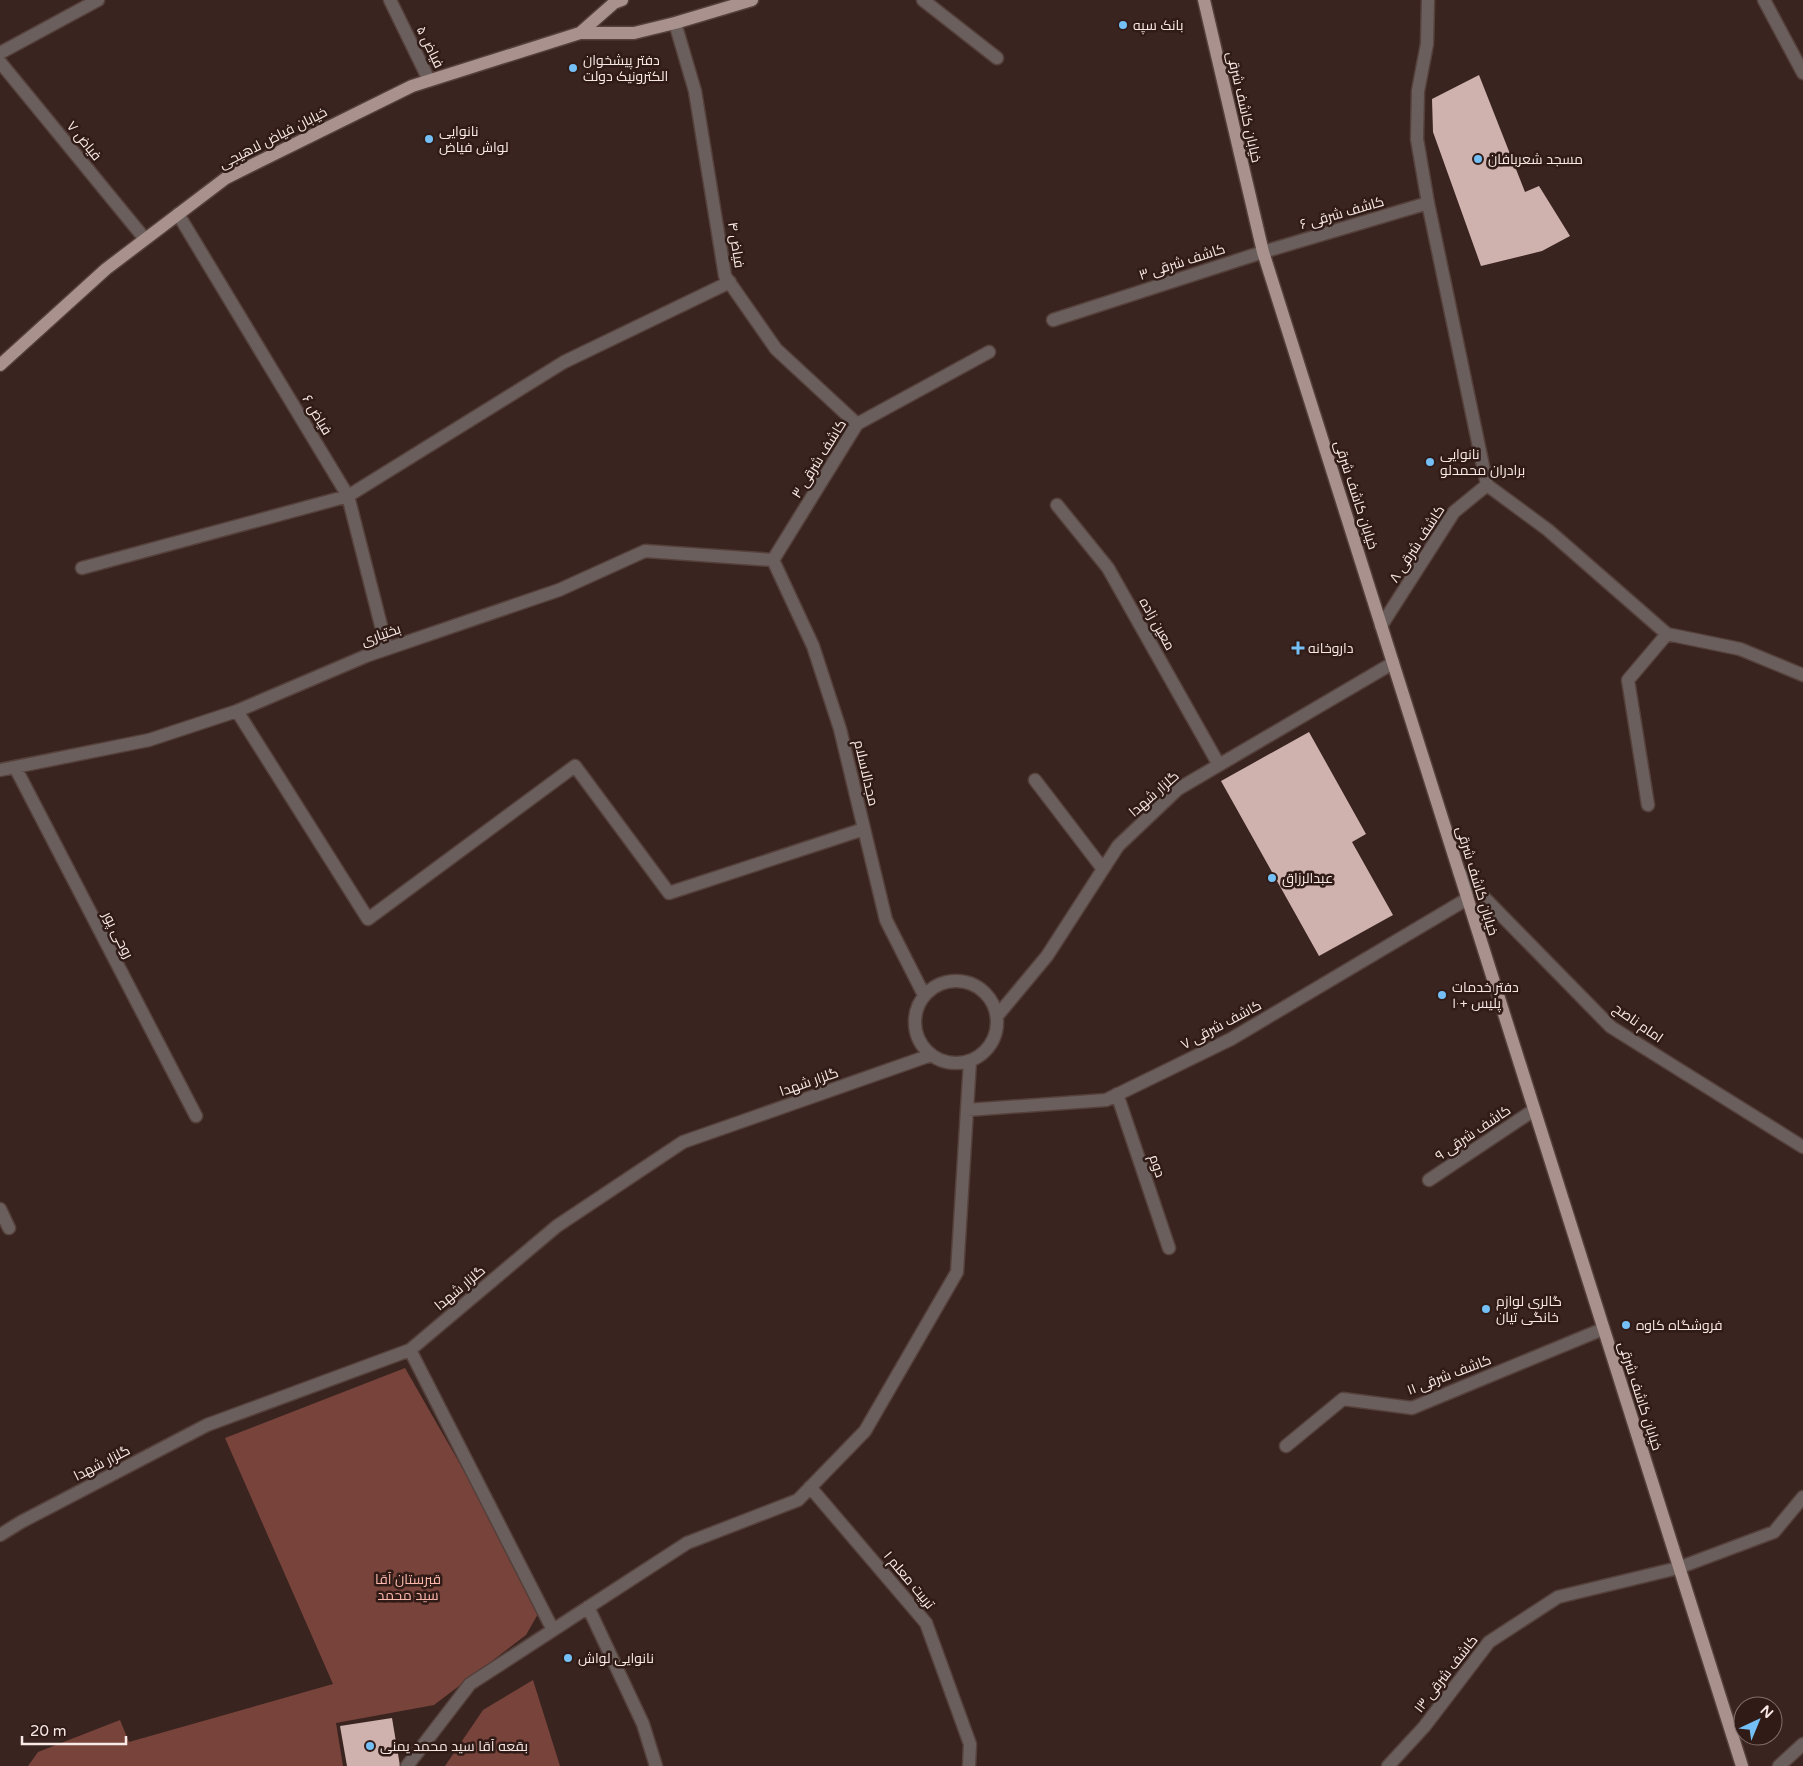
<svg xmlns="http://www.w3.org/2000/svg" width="1803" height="1766" viewBox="0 0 1803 1766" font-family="'Varela Round',Cairo,sans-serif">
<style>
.green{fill:#77433a}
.building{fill:#cfb2ad}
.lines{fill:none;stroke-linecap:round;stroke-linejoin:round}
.minor-casing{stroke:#55403c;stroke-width:15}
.major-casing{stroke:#55403c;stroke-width:15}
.minor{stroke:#6a5f5c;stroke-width:12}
.major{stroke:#a9928d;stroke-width:12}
.poi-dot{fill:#74c0f6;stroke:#301b17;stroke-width:2}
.labels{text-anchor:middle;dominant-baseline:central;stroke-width:5;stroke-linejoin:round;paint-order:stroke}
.poi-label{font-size:14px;fill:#f8e9e6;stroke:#301b17;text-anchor:start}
.street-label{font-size:14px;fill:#f8e9e6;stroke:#301b17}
.park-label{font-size:14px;fill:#fdb9ad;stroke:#301b17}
</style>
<rect width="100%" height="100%" fill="#3a2420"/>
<path class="green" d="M405,1368L542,1607L526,1635L434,1705L336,1723L343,1766H28L38,1752L120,1720L129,1742L333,1684L225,1438Z
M533,1680L560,1766H445L483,1710Z"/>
<path class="building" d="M1479,75L1525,192L1539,186L1570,236L1542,251L1481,266L1433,132L1432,99Z
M1309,732L1366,834L1352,842L1393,915L1319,956L1221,781Z
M392,1718L400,1766H347L340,1726Z"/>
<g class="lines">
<defs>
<path id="minor" d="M390,0L429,80
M923,0L997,58
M1428,0L1427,44L1418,91L1417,139L1428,203L1487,485L1548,530L1667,634L1740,649L1803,675
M1764,0L1803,73
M675,23L695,91L725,276L776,349L857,424
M0,53L98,0
M0,62L145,239
M178,214L348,496L387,649
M1053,320L1263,252L1428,203
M1057,505L1108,568L1219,765
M773,560L813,646L840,729L886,920L924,995
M773,560L857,424L989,352
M82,568L348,496L564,362L730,282
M1381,626L1454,512L1487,485
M237,711L368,919L575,766L669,893L864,829
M15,767L196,1116
M0,770L149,740L237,711L366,656L559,590L645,551L773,560
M1035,780L1103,869
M1648,805L1628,680L1667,634
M1459,872L1611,1027L1803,1147
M915 1022a41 41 0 1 1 82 0a41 41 0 1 1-82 0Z
M997,1016L1047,956L1118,846L1178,789L1393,663
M1117,1094L1169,1248
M967,1110L1106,1100L1231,1039L1467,899
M1429,1180L1534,1110
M0,1209L9,1228
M410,1350L553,1630
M1286,1446L1343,1399L1412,1408L1603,1329
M810,1487L926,1623L970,1744L969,1766
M0,1535L21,1522L207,1425L410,1350L557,1226L683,1142L931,1055
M588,1607L643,1724L656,1766
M407,1766L470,1684L687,1543L798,1500L865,1431L957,1272L970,1061
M1388,1766L1424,1727L1489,1642L1558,1597L1678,1568L1774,1532L1803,1497
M1779,1766L1803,1744"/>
<path id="major" d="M1204,0L1263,252L1742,1766
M580,33L614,3L622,0
M0,365L106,269L226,178L412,86L580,33H634L675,23L752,0"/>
</defs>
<use href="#minor" class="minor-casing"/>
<use href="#major" class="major-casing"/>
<use href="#minor" class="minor"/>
<use href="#major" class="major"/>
</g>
<g class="poi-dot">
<circle cx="1123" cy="25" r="5"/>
<circle cx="573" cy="68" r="5"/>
<circle cx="429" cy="139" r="5"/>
<circle cx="1478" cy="159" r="5"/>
<circle cx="1430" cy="462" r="5"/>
<path d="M1295.5 640.5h5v5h5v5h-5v5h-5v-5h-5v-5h5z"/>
<circle cx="1272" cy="878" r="5"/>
<circle cx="1442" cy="995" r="5"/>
<circle cx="1486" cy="1309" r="5"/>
<circle cx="1626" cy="1325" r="5"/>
<circle cx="568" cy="1658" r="5"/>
<circle cx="370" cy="1746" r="5"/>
</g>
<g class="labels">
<g class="poi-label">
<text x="1133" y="25">بانک سپه</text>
<text x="583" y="60">دفتر پیشخوان<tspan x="583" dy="16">الکترونیک دولت</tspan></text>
<text x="439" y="131">نانوایی<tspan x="439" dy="16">لواش فیاض</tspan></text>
<text x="1488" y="159">مسجد شعربافان</text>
<text x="1440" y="454">نانوایی<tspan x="1440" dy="16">برادران محمدلو</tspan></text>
<text x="1308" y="648">داروخانه</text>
<text x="1282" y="878">عبدالرزاق</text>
<text x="1452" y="987">دفتر خدمات<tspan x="1452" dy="16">پلیس +۱۰</tspan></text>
<text x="1496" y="1301">گالری لوازم<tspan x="1496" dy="16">خانگی تیان</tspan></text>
<text x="1636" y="1325">فروشگاه کاوه</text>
<text x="578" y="1658">نانوایی لواش</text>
<text x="380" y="1746">بقعه آقا سید محمد یمنی</text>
</g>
<g class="street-label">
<text transform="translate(430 47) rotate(64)">فیاض ۵</text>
<text transform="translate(1244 107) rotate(77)">خیابان کاشف شرقی</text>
<text transform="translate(273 138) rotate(-27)">خیابان فیاض لاهیجی</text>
<text transform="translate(84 141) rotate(51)">فیاض ۷</text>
<text transform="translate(1342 213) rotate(-16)">کاشف شرقی ۶</text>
<text transform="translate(736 245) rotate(81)">فیاض ۴</text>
<text transform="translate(1182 262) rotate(-18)">کاشف شرقی ۳</text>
<text transform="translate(317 415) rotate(59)">فیاض ۶</text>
<text transform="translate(819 459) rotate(-58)">کاشف شرقی ۳</text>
<text transform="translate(1356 495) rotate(72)">خیابان کاشف شرقی</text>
<text transform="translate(1417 544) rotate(-57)">کاشف شرقی ۸</text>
<text transform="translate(1157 624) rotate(61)">معین زاده</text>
<text transform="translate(381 635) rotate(-19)">بختیاری</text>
<text transform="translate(866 773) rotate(77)">مجدالاسلام</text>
<text transform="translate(1154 794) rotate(-41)">گلزار شهدا</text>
<text transform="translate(1477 881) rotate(73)">خیابان کاشف شرقی</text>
<text transform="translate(118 935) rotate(63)">روحی پور</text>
<text transform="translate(1638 1023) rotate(35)">امام ناصح</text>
<text transform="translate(1221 1025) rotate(-28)">کاشف شرقی ۷</text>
<text transform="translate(809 1082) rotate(-19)">گلزار شهدا</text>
<text transform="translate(1473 1133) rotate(-34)">کاشف شرقی ۹</text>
<text transform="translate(1157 1166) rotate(71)">دوم</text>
<text transform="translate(460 1288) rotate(-40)">گلزار شهدا</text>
<text transform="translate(1449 1375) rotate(-21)">کاشف شرقی ۱۱</text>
<text transform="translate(1640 1396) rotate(72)">خیابان کاشف شرقی</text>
<text transform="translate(102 1463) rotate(-27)">گلزار شهدا</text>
<text transform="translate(909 1580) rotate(50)">تربیت معلم ۱</text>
<text transform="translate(1446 1674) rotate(-52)">کاشف شرقی ۱۳</text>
</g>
<g class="park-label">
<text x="408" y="1579">قبرستان آقا<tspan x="408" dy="16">سید محمد</tspan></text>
</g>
</g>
<g transform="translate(1758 1721) rotate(44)"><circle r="24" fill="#301b17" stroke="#806d6a"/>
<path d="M0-4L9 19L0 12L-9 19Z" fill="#74c0f6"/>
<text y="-8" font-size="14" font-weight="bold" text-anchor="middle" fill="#f8e9e6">N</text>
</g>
<path d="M22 1736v8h104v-8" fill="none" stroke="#f8e9e6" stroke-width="2.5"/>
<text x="30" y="1736" font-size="15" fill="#f8e9e6" stroke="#301b17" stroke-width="4" paint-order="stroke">20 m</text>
</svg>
